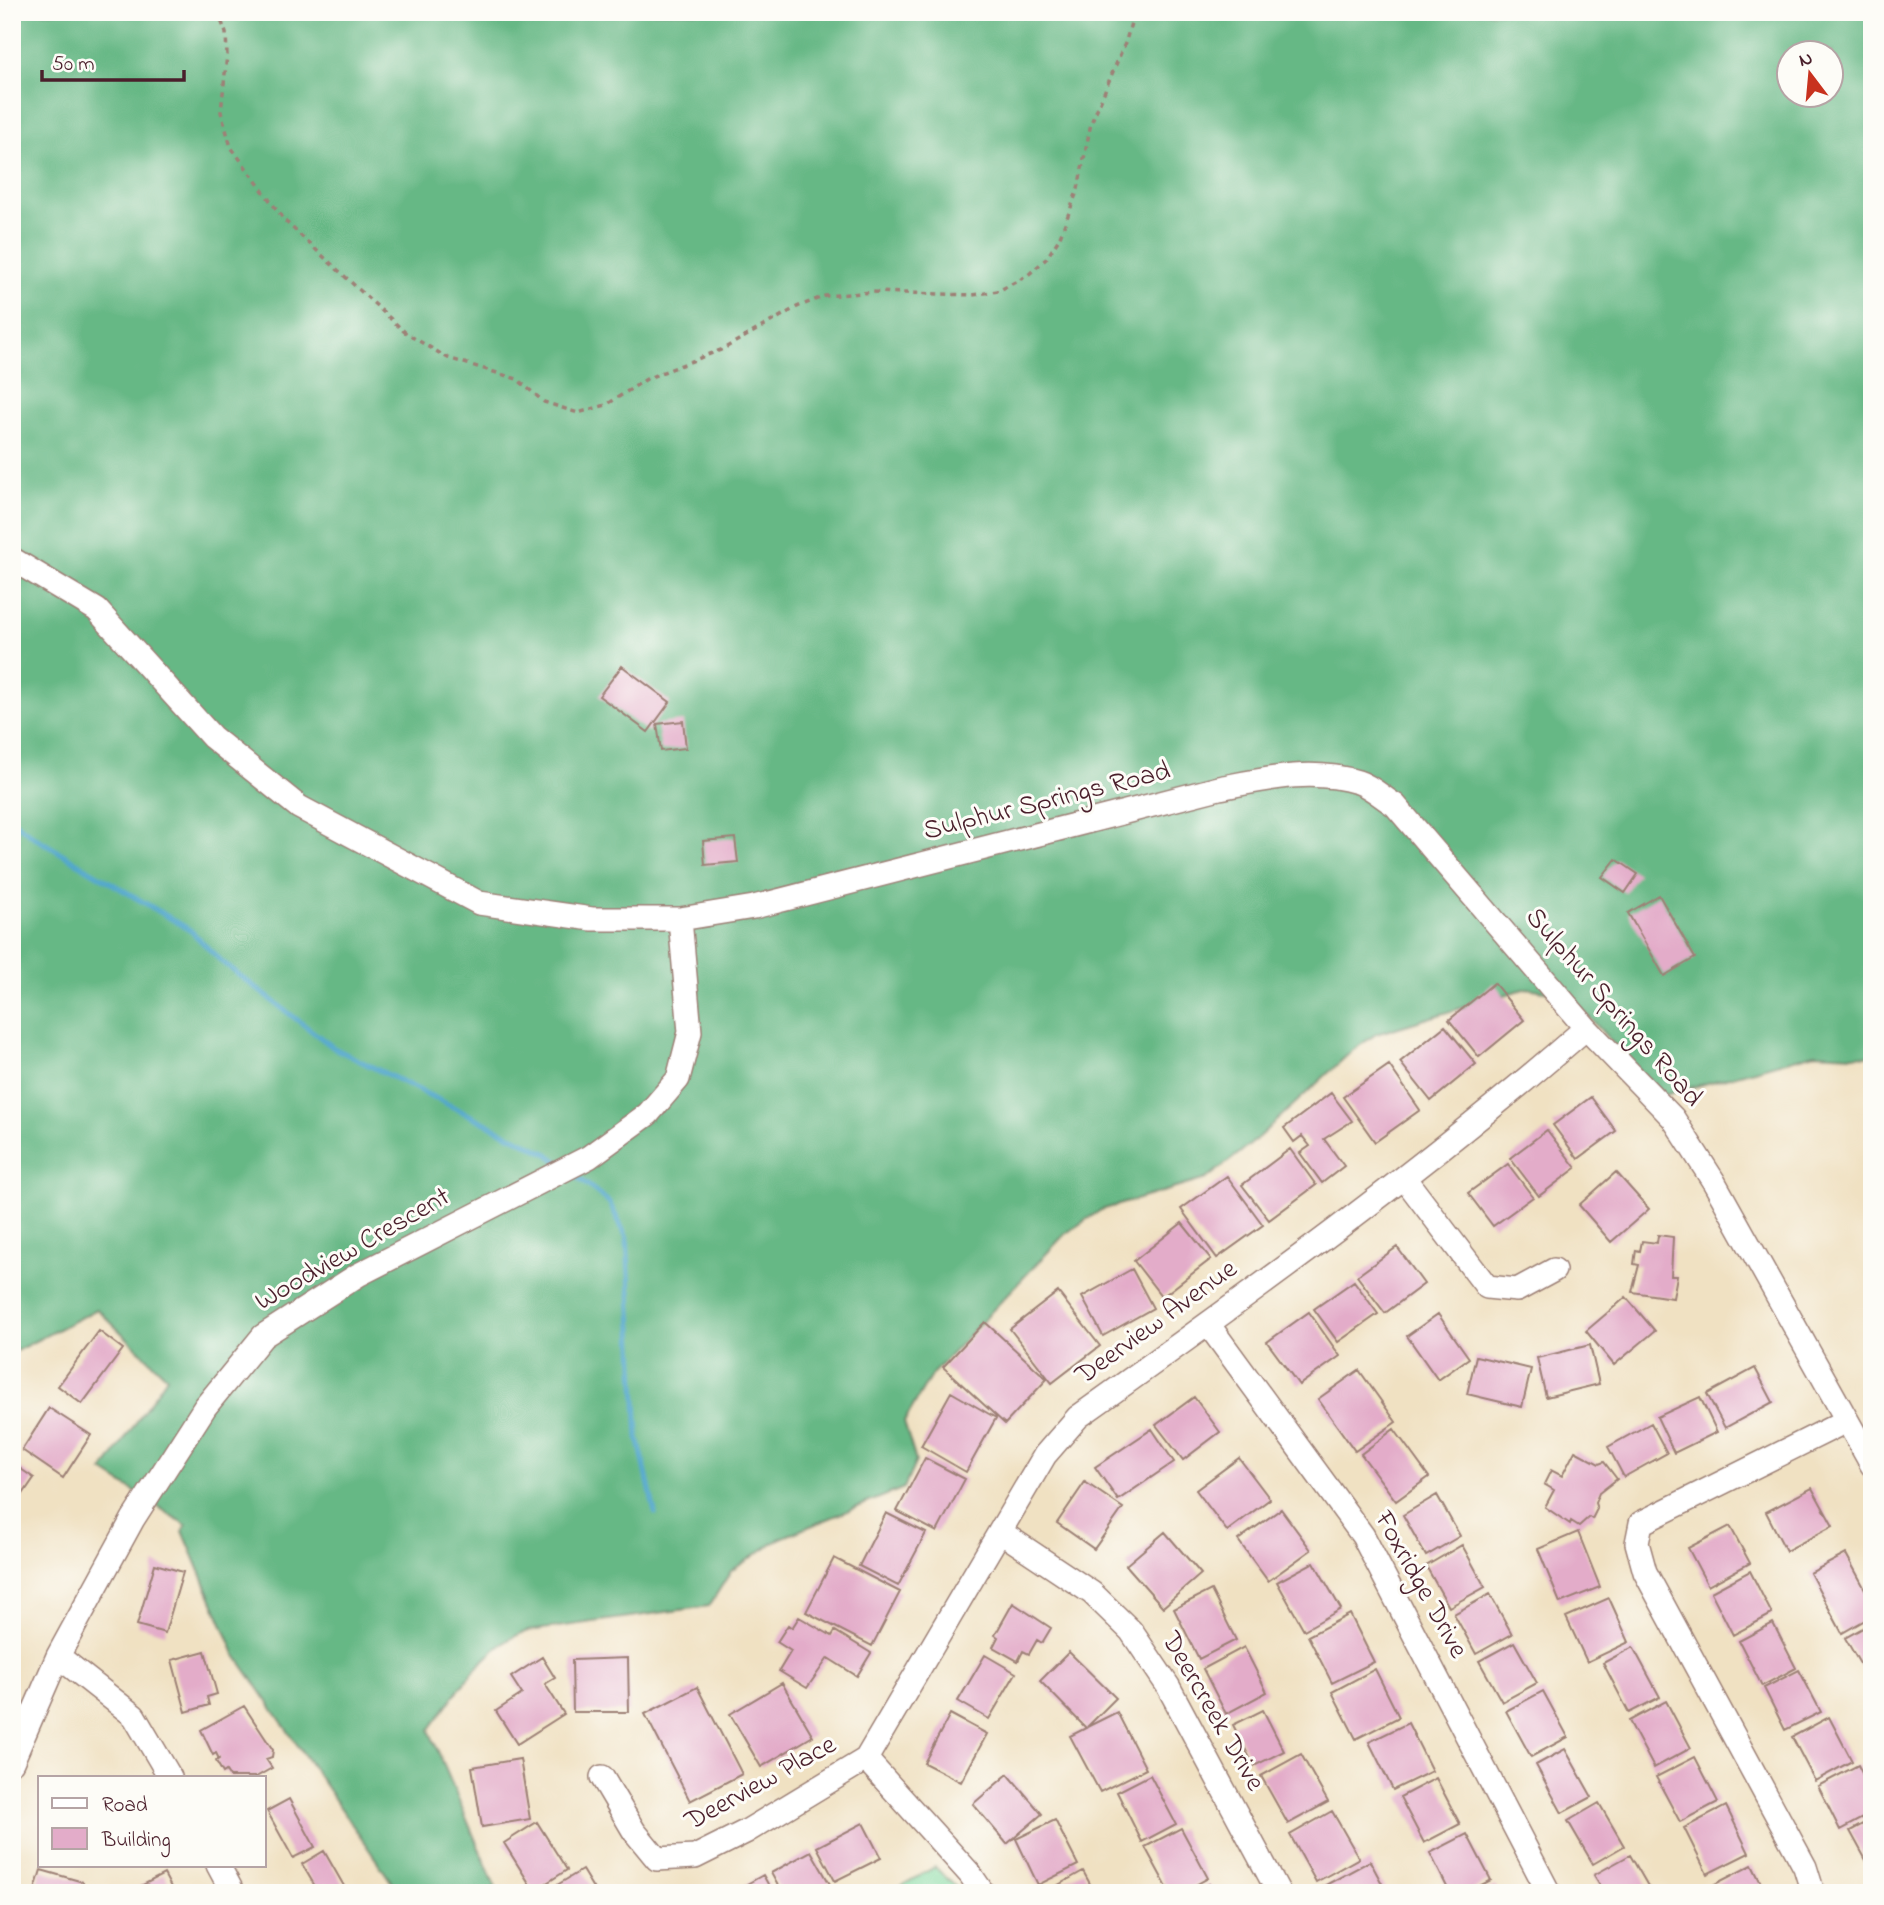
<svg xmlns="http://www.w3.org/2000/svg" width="1884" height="1905" viewBox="0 0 1884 1905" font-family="'Indie Flower',sans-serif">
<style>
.green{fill:#7ed89e;stroke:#647c64;stroke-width:2}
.forest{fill:#66b885;stroke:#586c58;stroke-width:2;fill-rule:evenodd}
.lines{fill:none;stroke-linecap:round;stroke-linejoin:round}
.stream{stroke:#4fa6cc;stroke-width:5}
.building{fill:#e3acc9}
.minor-casing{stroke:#9d8076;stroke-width:26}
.path{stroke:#9d8076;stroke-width:3.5;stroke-dasharray:5 5;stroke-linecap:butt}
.minor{stroke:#fff;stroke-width:23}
.labels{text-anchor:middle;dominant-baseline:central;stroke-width:6;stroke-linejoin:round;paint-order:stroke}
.street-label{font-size:28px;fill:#4a1f2b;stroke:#fdfcf7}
</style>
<rect width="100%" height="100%" fill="#fdfcf7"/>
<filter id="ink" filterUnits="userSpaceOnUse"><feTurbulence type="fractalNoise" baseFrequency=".0143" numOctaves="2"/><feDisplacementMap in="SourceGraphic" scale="14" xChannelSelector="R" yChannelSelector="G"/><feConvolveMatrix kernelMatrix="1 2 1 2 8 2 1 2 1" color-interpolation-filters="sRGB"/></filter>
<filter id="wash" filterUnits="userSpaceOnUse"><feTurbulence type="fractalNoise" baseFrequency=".00686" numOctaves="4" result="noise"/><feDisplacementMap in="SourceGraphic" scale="28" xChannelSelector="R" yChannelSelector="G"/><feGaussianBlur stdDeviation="1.57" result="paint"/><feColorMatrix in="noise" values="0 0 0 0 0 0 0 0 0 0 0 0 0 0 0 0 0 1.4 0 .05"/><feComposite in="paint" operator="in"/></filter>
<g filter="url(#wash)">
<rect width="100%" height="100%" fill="#f0e1c2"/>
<path class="green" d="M935,1867L962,1893H888Z"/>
<path class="forest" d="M12,12H1872V1056L1815,1053L1661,1096L1569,995L1527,988L1376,1034L1352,1051L1251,1144L1206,1179L1101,1210L1065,1234L932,1374L904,1422L916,1461L904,1488L781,1538L731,1571L709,1606L528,1631C487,1642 455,1697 429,1730L498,1893H399L235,1654L183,1531L186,1525L103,1471L167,1377L97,1309L12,1353ZM1790,52H1832V94H1790Z"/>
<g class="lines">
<path class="stream" d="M12,820L34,837L190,930L222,962L334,1048L548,1154L562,1165
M572,1173L609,1202L627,1238L638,1437L655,1513"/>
</g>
<g id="blocks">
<path class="building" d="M622,666L670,702L648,732L599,696Z
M683,721L686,748L661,751L657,724Z
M735,838L738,862L705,865L703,841Z
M1616,859L1638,874L1625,893L1602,877Z
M1659,895L1695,958L1664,976L1628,913Z
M1494,983L1524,1020L1479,1057L1449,1020Z
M1445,1026L1476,1064L1431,1101L1400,1062Z
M1389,1065L1420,1110L1375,1142L1343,1097Z
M1331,1093L1352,1121L1324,1139L1344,1166L1322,1183L1300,1153L1310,1146L1302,1136L1294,1142L1284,1128Z
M1591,1097L1616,1131L1578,1159L1553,1125Z
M1547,1130L1576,1168L1539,1196L1510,1158Z
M1290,1149L1316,1185L1269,1220L1242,1185Z
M1508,1164L1533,1197L1493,1226L1468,1193Z
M1616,1172L1649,1209L1611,1242L1579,1205Z
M1227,1176L1263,1225L1217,1258L1181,1209Z
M1182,1223L1211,1259L1162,1297L1134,1261Z
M1658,1235L1673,1237L1671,1276H1677L1673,1298L1632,1292L1639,1265L1634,1264L1636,1250L1640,1251L1642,1241L1657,1243Z
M1397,1247L1424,1284L1385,1313L1357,1276Z
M1132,1269L1153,1308L1103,1336L1082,1297Z
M1354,1281L1378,1314L1338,1342L1314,1309Z
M1058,1292L1100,1346L1052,1383L1010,1329Z
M1626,1297L1655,1331L1614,1365L1586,1331Z
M1309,1312L1340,1356L1299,1385L1267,1342Z
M1438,1314L1469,1358L1438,1380L1407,1336Z
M985,1322L1047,1379L1005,1424L943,1367Z
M99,1331L123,1349L82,1404L58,1386Z
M1590,1345L1599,1384L1546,1397L1537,1358Z
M1476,1356L1531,1369L1522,1407L1467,1394Z
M1755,1368L1773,1402L1725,1428L1707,1394Z
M1359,1370L1396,1422L1355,1451L1318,1399Z
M951,1392L996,1418L966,1472L921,1446Z
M1194,1397L1220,1432L1183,1460L1156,1425Z
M1700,1397L1717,1432L1674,1453L1657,1417Z
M49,1408L91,1435L63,1478L22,1450Z
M1651,1423L1667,1453L1624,1477L1608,1447Z
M1152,1429L1174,1462L1118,1500L1095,1467Z
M1394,1429L1429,1477L1396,1501L1361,1454Z
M1575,1451L1599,1464L1604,1462L1617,1479L1599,1493L1595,1503L1597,1509L1592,1519L1589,1517L1579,1526L1571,1521L1570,1524L1545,1507L1554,1490L1544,1484L1551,1470L1562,1476Z
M925,1458L965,1479L937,1532L897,1511Z
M1239,1458L1270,1499L1227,1531L1196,1490Z
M12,1463L34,1478L12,1510Z
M1085,1482L1123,1508L1094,1549L1057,1523Z
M1812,1488L1833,1526L1786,1551L1766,1512Z
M1437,1495L1460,1536L1426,1556L1403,1515Z
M1281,1509L1311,1550L1268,1581L1238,1540Z
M886,1513L926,1533L898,1586L859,1566Z
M1730,1526L1750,1563L1708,1586L1688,1548Z
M1165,1532L1201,1574L1163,1607L1126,1565Z
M1578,1532L1600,1587L1560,1603L1538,1549Z
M1462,1545L1485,1587L1449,1607L1426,1566Z
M1846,1554L1872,1602V1616L1842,1633L1810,1573Z
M834,1558L900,1592L872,1646L806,1612Z
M1314,1562L1341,1609L1304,1630L1277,1582Z
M155,1564L183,1572L165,1633L137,1625Z
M1750,1571L1772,1614L1733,1635L1711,1592Z
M1211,1590L1236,1640L1199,1659L1174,1609Z
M1490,1594L1512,1634L1476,1654L1454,1614Z
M1609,1598L1629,1642L1587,1662L1566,1617Z
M1013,1603L1051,1628L1042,1643L1037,1640L1029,1654L1023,1651L1018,1661L993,1647L998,1637L995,1635Z
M1350,1614L1374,1662L1332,1683L1308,1636Z
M799,1617L832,1636L835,1631L871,1653L857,1676L828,1658L807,1688L779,1671L791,1651L777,1642L788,1625L792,1628Z
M1773,1623L1796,1668L1762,1686L1739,1641Z
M1872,1623V1680L1870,1681L1845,1638Z
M1514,1642L1537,1683L1502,1702L1479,1661Z
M1244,1647L1267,1692L1226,1714L1203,1669Z
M1633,1647L1660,1697L1629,1713L1603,1663Z
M205,1651L217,1694L207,1697L209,1705L186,1712L172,1660Z
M1069,1652L1116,1698L1087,1727L1117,1712L1146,1769L1100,1792L1070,1736L1086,1728L1040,1681Z
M985,1655L1016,1673L989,1719L958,1701Z
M542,1657L555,1678L545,1684L564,1714L517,1744L496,1711L522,1694L511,1677Z
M628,1658L629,1712H573L572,1660Z
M1375,1669L1399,1717L1356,1739L1332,1692Z
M1799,1670L1821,1712L1785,1730L1764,1688Z
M782,1683L813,1736L761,1767L730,1714Z
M697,1687L742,1774L690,1801L645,1714Z
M1543,1691L1568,1737L1531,1757L1506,1711Z
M1666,1701L1691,1748L1654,1768L1629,1721Z
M244,1706L273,1750L272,1757L266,1759L272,1768L256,1777H230L226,1771L223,1773L216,1761L219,1759L216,1753L213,1755L201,1730Z
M1263,1710L1284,1751L1254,1766L1233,1725Z
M950,1714L987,1734L961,1782L924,1763Z
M1829,1717L1852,1761L1815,1781L1792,1737Z
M1408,1723L1432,1771L1393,1790L1369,1742Z
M1565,1749L1592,1797L1562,1813L1536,1765Z
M1301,1754L1328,1802L1288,1824L1261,1776Z
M1695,1757L1718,1802L1680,1822L1656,1777Z
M520,1759L530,1819L482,1827L472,1767Z
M1858,1765L1872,1793V1813L1840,1830L1818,1786Z
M1008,1774L1042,1814L1007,1844L973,1804Z
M1150,1775L1176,1824L1142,1842L1117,1792Z
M1436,1778L1460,1824L1424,1843L1400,1797Z
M289,1799L315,1847L293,1858L267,1811Z
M1599,1803L1624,1846L1593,1864L1568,1821Z
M1726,1806L1749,1853L1707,1874L1684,1828Z
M1332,1811L1359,1858L1316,1882L1290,1835Z
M1872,1819V1871L1850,1831Z
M1055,1820L1078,1865L1038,1885L1016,1839Z
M537,1822L567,1870L534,1891L504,1843Z
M863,1823L881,1858L835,1881L817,1847Z
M1181,1828L1208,1878L1181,1893H1170L1145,1847Z
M1467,1834L1491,1880L1466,1893H1450L1430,1853Z
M324,1851L348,1893H319L302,1864Z
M811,1851L831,1886L820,1893H782L771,1873Z
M1630,1855L1652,1893H1605L1594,1875Z
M1370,1861L1387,1893H1325L1322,1887Z
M1752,1865L1766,1893H1715L1711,1886Z
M41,1870L83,1882L80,1893H34Z
M582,1870L596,1893H544Z
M1083,1871L1095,1893H1044Z
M164,1874L174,1893H135L133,1890Z
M763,1875L773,1893H731Z
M1209,1884L1214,1893H1193Z
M1495,1886L1499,1893H1481Z"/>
</g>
</g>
<g filter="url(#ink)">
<use href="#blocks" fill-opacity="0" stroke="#9d8076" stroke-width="2"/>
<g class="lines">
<defs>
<path id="minor" d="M12,559L97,610L212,737L299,807L479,903L592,919H680L754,907L1219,788C1266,779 1311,768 1358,782C1371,786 1383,798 1395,805L1586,1028L1673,1118L1714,1182L1872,1465
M1405,1179L1487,1287L1517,1290L1554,1270
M1208,1324L1363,1536L1549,1893
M1002,1533L1092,1593L1131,1631L1168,1686L1279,1893
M58,1656L134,1716L170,1777
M866,1759L970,1874L983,1893
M12,1762L58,1656L133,1519L205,1407L263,1336L358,1275L589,1157L648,1114L678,1079L690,1032L680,919
M602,1777L634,1831L657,1859L695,1857L747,1831L866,1759L1045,1455L1078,1417C1252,1293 1425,1169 1586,1028
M218,1865L233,1893
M1813,1893L1805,1867L1645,1572L1637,1543L1641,1523L1846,1421"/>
</defs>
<use href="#minor" class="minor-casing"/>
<path class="path" d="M218,12L226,33L227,55L221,112L231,147L285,221L407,334L448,358L517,379L544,402L578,413L606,405L648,378L723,349L797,307L825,296L873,292L973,295L998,291L1027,276L1046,259L1059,239L1078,189L1091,123L1126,41L1134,12"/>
<use href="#minor" class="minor"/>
</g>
</g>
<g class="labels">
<g class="street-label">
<text transform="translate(1047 802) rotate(-14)">Sulphur Springs Road</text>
<text transform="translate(1613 1008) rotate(49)">Sulphur Springs Road</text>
<text transform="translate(353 1250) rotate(-30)">Woodview Crescent</text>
<text transform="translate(1157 1323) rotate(-36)">Deerview Avenue</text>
<text transform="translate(1420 1585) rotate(61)">Foxridge Drive</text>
<text transform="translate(1212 1712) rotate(60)">Deercreek Drive</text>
<text transform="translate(761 1784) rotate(-29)">Deerview Place</text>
</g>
</g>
<rect width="1884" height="1905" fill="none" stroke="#fdfcf7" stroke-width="42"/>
<rect x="38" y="1776" width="228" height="91" fill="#fdfcf7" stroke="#b5a4a5" stroke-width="2"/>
<rect x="52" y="1798" width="35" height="10" fill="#ffffff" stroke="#b5a4a5" stroke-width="2"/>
<text x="102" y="1811" font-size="21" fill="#4a1f2b">Road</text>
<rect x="52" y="1828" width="35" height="21" fill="#e3acc9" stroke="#b5a4a5" stroke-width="2"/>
<text x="102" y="1846" font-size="21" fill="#4a1f2b">Building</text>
<g transform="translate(1810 74) rotate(344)"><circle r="33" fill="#fdfcf7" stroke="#b5a4a5" stroke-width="2"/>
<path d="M0-5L12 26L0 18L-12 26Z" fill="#c8321e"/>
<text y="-10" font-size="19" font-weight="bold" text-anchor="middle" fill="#4a1f2b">N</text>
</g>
<path d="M42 70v10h142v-10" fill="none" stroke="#4a1f2b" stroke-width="3.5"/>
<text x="52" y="70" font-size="21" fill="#4a1f2b" stroke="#fdfcf7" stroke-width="5" paint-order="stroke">50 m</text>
</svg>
